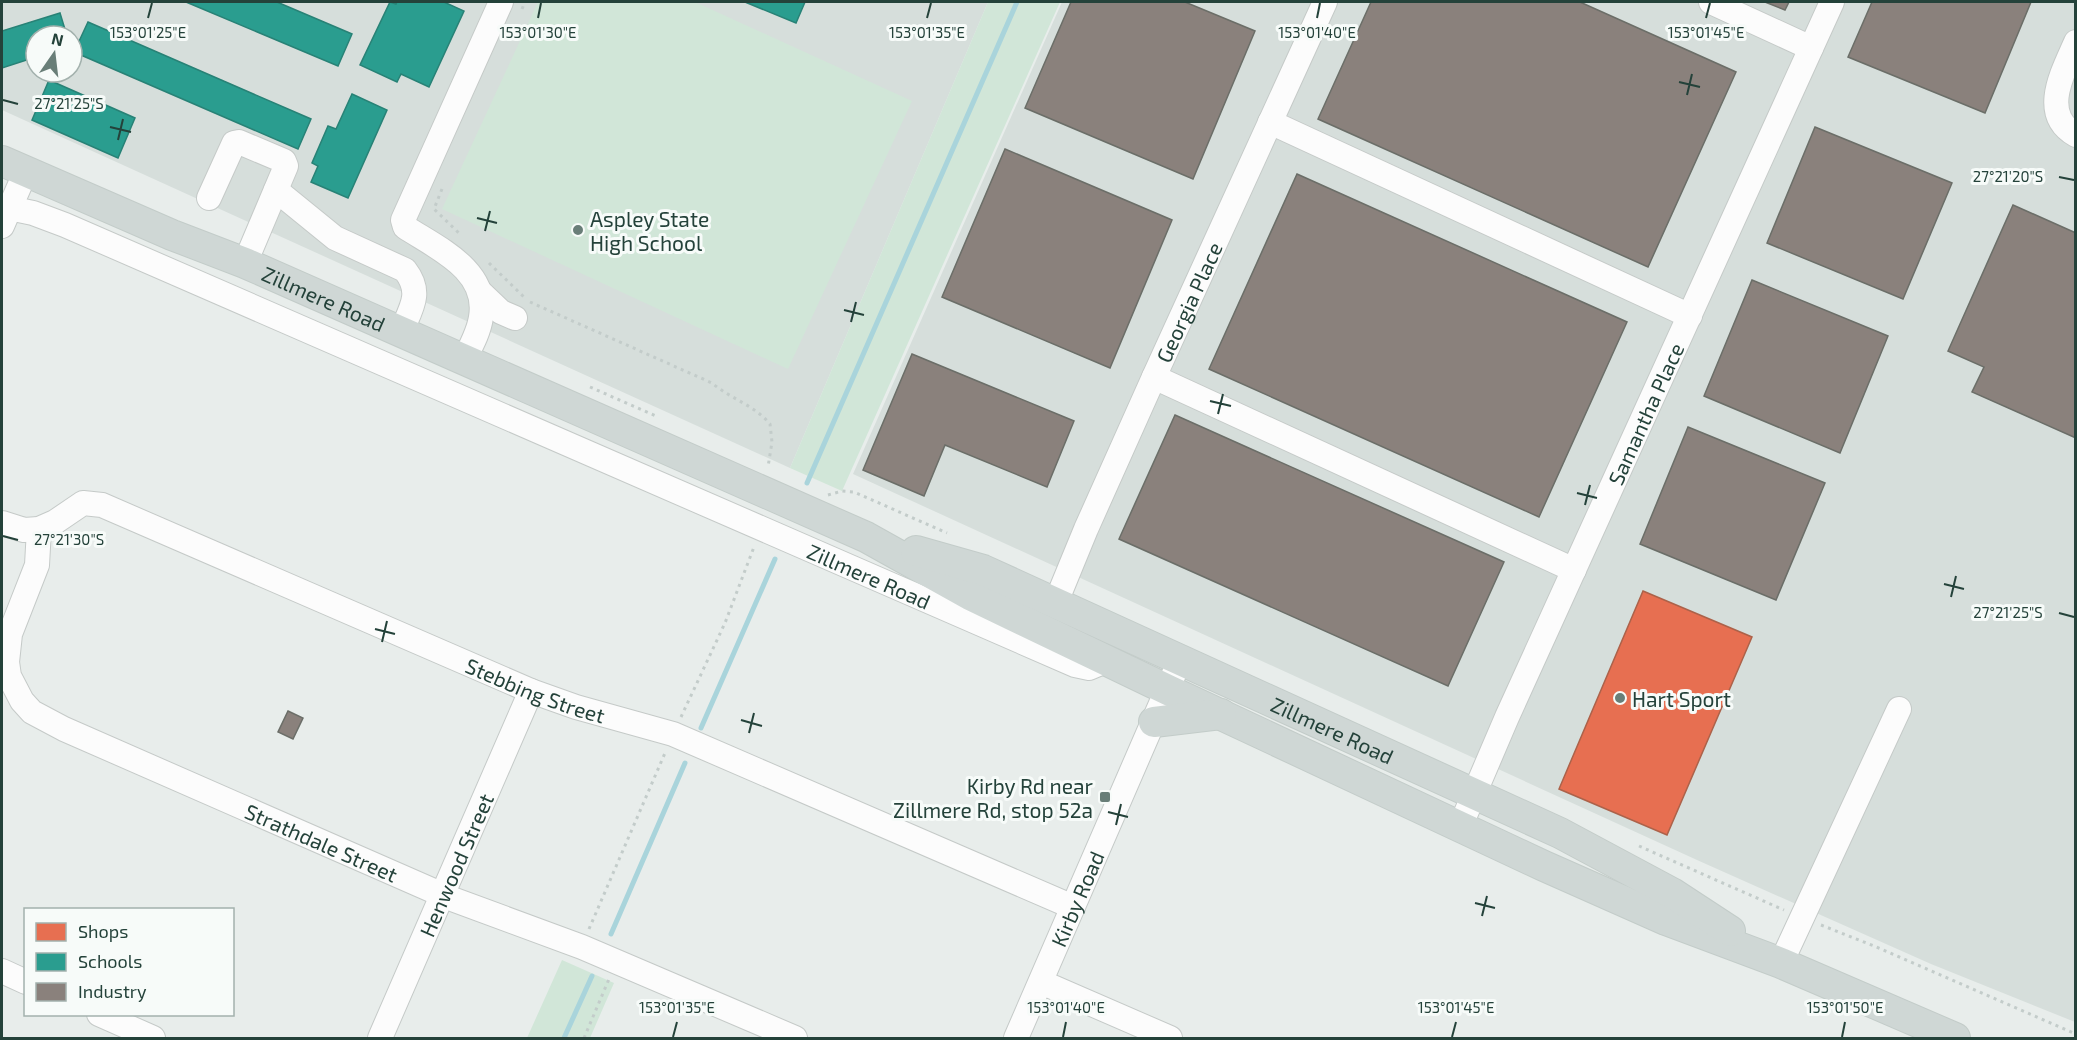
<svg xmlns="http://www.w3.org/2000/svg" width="2077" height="1040" viewBox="0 0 2077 1040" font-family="'Exo 2',sans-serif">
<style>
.built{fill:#d6dedb;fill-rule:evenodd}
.green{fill:#d1e6d8}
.shops{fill:#e76f51;stroke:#ac624a;stroke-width:1.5}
.schools{fill:#2a9d8f;stroke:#288276;stroke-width:1.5}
.industry{fill:#8a817c;stroke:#6b6e68;stroke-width:1.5}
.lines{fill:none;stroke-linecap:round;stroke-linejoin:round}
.stream{stroke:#a9d4db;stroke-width:5}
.minor-casing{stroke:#c5cac8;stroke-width:26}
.major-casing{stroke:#c3ccc9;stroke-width:32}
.path{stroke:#c3ccca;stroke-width:3;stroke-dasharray:3 4.5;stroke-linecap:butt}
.minor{stroke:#fcfcfc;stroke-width:24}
.major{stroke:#cfd7d5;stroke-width:30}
.ticks{fill:none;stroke:#24423a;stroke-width:2}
.poi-dot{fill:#697e78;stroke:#f7fbf9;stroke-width:2}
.labels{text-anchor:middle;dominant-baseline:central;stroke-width:6;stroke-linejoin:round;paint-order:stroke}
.poi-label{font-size:21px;fill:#24423a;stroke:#f7fbf9;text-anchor:start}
.street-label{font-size:21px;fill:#24423a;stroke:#f7fbf9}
.ticks-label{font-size:15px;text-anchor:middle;fill:#24423a;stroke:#f7fbf9;stroke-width:6;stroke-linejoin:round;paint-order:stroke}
</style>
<rect width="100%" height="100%" fill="#e8edeb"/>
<path class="built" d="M2,2H988L790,468L2,110ZM36,36H72V72H36Z
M1062,2H2075V1022L1931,964L1697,860L853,474Z"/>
<path class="green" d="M538,2H695L912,101L788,369L442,209Z
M988,2H1060L842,491L790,468Z
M562,960L614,983L590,1038H527Z"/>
<path class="shops" d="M1643,591L1752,637L1667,835L1559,789Z"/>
<path class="schools" d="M186,2H277L352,34L338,66Z
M390,2L396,4L397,2H444L464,11L429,87L401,74L397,82L360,65Z
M745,2H805L796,23Z
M60,13L67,36H36V57L2,68V31Z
M88,22L311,119L298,149L74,52Z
M49,80L135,118L118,158L32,120Z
M352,94L387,110L348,198L311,182L318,166L312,163L328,126L336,129Z"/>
<path class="industry" d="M1071,2H1185L1255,31L1193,179L1025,108Z
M1371,2H1580L1736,72L1648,267L1318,119Z
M1765,2H1789L1785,10Z
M1872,2H2031L1985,113L1848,57Z
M1815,127L1952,183L1903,299L1767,243Z
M1005,149L1172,220L1110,368L942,297Z
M1297,174L1627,322L1539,517L1209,369Z
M2013,205L2076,233V438L1972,392L1984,367L1948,351Z
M1752,280L1888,336L1840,453L1704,396Z
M912,354L1074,421L1047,487L945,445L924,496L863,470Z
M1175,415L1504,562L1448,686L1119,539Z
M1688,427L1825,483L1776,600L1640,544Z
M288,711L303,718L293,739L278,732Z"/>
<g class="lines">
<path class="stream" d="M807,483L1017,2
M701,728L775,559
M611,934L685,763
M564,1038L592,976"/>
<defs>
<g id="minor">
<path d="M1711,2L1811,48"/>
<path d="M2076,42C2063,72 2039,114 2076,135"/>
<path d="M1270,122L1690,316"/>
<path d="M276,190L335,238L405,270C423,293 411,308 401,332"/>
<path d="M209,198L234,143L239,142L284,161L286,166L245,263"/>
<path id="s1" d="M9,208L33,213L65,225L1075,665L1089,668L1108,660"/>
<path d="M2,226L26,171"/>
<path d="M480,292L501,312L515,318"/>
<path d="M464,360C471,346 479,332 481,317C489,270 437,248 405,227L403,220L501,2"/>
<path d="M1154,377L1574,570"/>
<path id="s2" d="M2,523L24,530L39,529L55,522L83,503L102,505L531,691L576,707L673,734L1073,907"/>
<path id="s3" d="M39,529L37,565L10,634L7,662L9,676L22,701L32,712L64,729L452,899L582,947L795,1038"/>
<path id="s4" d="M1056,602L1086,529L1154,377L1325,2"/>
<path id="s5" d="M1460,827L1507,717L1832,2"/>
<path d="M1781,963L1899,709"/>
<path d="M2,971L26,982"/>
<path d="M1041,982L1170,1038"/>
<path d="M99,1014L153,1038"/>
<path id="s6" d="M380,1038L531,691"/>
<path id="s7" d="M1016,1038L1180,660"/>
</g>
<g id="major">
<path id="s8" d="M2,161L172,235L245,263L866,537L970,595L1168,690L1544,866L1666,920L1781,963L1955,1038"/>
<path id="s9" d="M916,551L983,570L1560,833L1672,893L1730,931"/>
<path d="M1154,722L1221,714"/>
</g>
</defs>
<use href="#minor" class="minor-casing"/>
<use href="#major" class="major-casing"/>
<path class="path" d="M522,9L525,2
M442,189L434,209L461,235
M489,263L525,298
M530,302L712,383C731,399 754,405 770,424L772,442L768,467
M590,387L656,416
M828,495L842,491L854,492L947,533
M681,717L725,623L754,547
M1639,846L1784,910
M1821,925L1874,946L2076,1034
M589,929L665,753
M584,1038L609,979"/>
<use href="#minor" class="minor"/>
<use href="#major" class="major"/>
</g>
<path class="ticks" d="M148,18L152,3M538,18L541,3M927,18L931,3M1317,18L1320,3M1706,18L1710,3M1679,82L1700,87M1687,95L1692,74M3,100L18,104M110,127L131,132M118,140L123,119M2059,177L2074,180M477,218L497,223M485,231L490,211M844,310L864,315M851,322L856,302M1210,401L1231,406M1218,414L1223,394M1577,493L1597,498M1585,505L1590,485M3,536L18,540M1944,584L1964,589M1951,597L1956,576M2059,613L2074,617M375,629L395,634M382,642L387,621M741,720L762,726M749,733L754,713M1108,812L1128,817M1116,825L1121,804M1475,903L1495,908M1482,916L1487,896M673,1037L677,1022M1063,1037L1066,1022M1452,1037L1456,1022M1842,1037L1845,1022"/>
<g class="poi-dot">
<circle cx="578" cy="230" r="6"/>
<circle cx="1620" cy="698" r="6"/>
<rect x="1099" y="791" width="12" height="12" rx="3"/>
</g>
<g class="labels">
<g class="poi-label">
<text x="590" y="218">Aspley State<tspan x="590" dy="24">High School</tspan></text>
<text x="1632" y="698">Hart Sport</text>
<text x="1093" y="785" text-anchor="end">Kirby Rd near<tspan x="1093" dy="24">Zillmere Rd, stop 52a</tspan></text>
</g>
<g class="street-label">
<text stroke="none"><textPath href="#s8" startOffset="350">Zillmere Road</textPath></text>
<text stroke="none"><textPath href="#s4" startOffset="328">Georgia Place</textPath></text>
<text stroke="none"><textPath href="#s5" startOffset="453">Samantha Place</textPath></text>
<text stroke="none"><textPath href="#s1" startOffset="936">Zillmere Road</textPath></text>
<text stroke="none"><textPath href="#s2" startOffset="580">Stebbing Street</textPath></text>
<text stroke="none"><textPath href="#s9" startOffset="454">Zillmere Road</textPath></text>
<text stroke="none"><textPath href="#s3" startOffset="513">Strathdale Street</textPath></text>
<text stroke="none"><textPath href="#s6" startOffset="189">Henwood Street</textPath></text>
<text stroke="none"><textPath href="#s7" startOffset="152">Kirby Road</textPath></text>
</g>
</g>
<g class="ticks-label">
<text x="148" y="38">153°01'25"E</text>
<text x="538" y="38">153°01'30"E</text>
<text x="927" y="38">153°01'35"E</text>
<text x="1317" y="38">153°01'40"E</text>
<text x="1706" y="38">153°01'45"E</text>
<text x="69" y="109">27°21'25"S</text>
<text x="2008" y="182">27°21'20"S</text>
<text x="69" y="545">27°21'30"S</text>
<text x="2008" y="618">27°21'25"S</text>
<text x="677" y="1013">153°01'35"E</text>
<text x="1066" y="1013">153°01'40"E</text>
<text x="1456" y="1013">153°01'45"E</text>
<text x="1845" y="1013">153°01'50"E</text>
</g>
<rect width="2077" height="1040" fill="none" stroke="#24423a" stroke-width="6"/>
<rect x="24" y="908" width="210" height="108" fill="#f7fbf9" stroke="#a3b1ad" stroke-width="1.5"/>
<rect x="36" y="923" width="30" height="18" fill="#e76f51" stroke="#a3b1ad" stroke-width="1.5"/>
<text x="78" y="938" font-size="18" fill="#24423a">Shops</text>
<rect x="36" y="953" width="30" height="18" fill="#2a9d8f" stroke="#a3b1ad" stroke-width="1.5"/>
<text x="78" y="968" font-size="18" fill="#24423a">Schools</text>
<rect x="36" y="983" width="30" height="18" fill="#8a817c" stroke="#a3b1ad" stroke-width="1.5"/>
<text x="78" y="998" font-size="18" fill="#24423a">Industry</text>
<g transform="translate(54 54) rotate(14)"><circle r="28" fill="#f7fbf9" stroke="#a3b1ad" stroke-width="1.5"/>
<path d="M0-4.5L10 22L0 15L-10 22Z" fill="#697e78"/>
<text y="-9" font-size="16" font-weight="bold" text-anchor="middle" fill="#24423a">N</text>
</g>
</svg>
